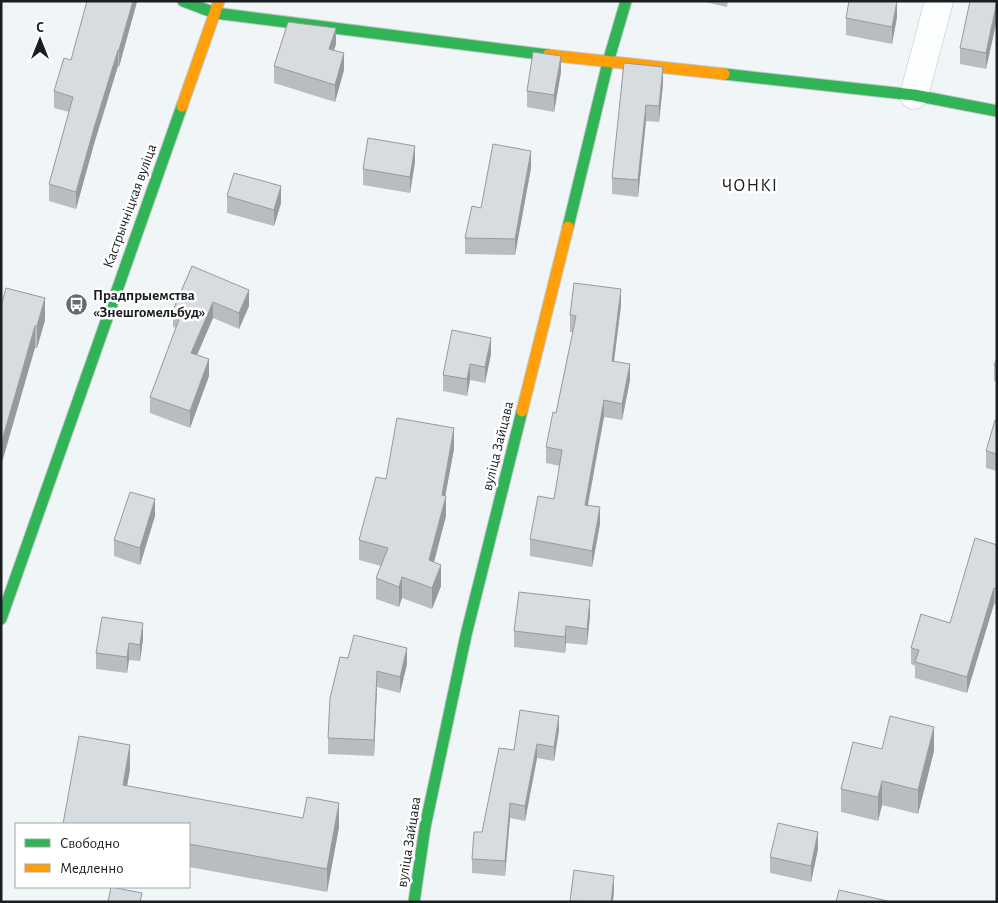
<svg xmlns="http://www.w3.org/2000/svg" width="998" height="903" viewBox="0 0 998 903" font-family="'Alegreya Sans',sans-serif">
<style>
.lines{fill:none;stroke-linecap:round;stroke-linejoin:round}
.street-casing{stroke:#c3c7c9;stroke-width:29}
.fast-casing{stroke:#c3c7c9;stroke-width:13}
.slow-casing{stroke:#c3c7c9;stroke-width:13}
.street{stroke:#fdfefe;stroke-width:28}
.fast{stroke:#30b455;stroke-width:11}
.slow{stroke:#ff9f0a;stroke-width:11}
.wall{fill:#b9bdc2}
.shaded-wall{fill:#969a9e}
.building{fill:#d7dce1;stroke:#969a9e}
.labels{text-anchor:middle;dominant-baseline:central;stroke-width:5;stroke-linejoin:round;paint-order:stroke}
.street-label{font-size:15px;fill:#1b1e20;stroke:#fff}
.poi-label{font-size:15px;font-weight:bold;fill:#1b1e20;stroke:#fff;text-anchor:start}
.quarter-label{font-size:18px;letter-spacing:1px;fill:#1b1e20;stroke:#fff}
</style>
<rect width="100%" height="100%" fill="#f0f6f8"/>
<g class="lines">
<defs>
<path id="street" d="M914,95L939,1"/>
<path id="fast" d="M183,1L215,13L548,55
M724,74L914,95L997,111
M568,227L608,62L626,1
M1,619L182,106
M414,902L425,827L466,635L522,411"/>
<path id="slow" d="M548,55L724,74
M182,106L219,1
M522,411L568,227"/>
</defs>
<use href="#street" class="street-casing"/>
<use href="#fast" class="fast-casing"/>
<use href="#slow" class="slow-casing"/>
<use href="#street" class="street"/>
<use href="#fast" class="fast"/>
<use href="#slow" class="slow"/>
</g>
<path class="wall" d="M137,1L119,67L118,66L94,144L76,209L49,201V184L69,112L54,108V91L71,60Z
M705,1H728L727,7L705,2Z
M997,1V19L986,69L960,64V48Z
M897,17L892,44L846,35V18Z
M336,44L334,50L344,70L335,102L274,83V66Z
M624,63L663,84L659,122L646,121L638,197L612,194V178Z
M561,72L554,112L527,107V91Z
M415,162L410,193L363,185V169Z
M531,168L515,255L465,254V238L481,208Z
M227,196L281,203L274,226L227,213Z
M192,266L249,306L239,329L213,318L197,355L209,376L190,428L150,413V397L176,328L173,327V310Z
M621,305L614,361L630,380L622,420L604,417L587,505L600,524L592,567L530,556V539L554,499L560,466L546,463V447L556,413L573,332H570V315Z
M1,306L45,320L37,348H35Z
M491,354L485,383L470,380L467,396L443,391V375Z
M997,358V382L994,381V365Z
M997,421V471L986,468V451Z
M454,449L445,496L446,516L434,562L441,586L432,609L402,598L399,607L376,599V578L381,566L359,560V540L386,479Z
M155,516L140,565L114,556V540Z
M997,545V605L994,604L967,693L915,678V666L911,664V648L950,623Z
M590,616L587,645L566,643L565,653L514,647V631Z
M143,639L140,661L129,660L127,673L96,669V653Z
M348,658L407,664L400,693L377,687L374,756L328,754V738Z
M559,730L554,761L537,758L525,821L510,818L505,876L472,873V859L514,750Z
M934,751L918,814L882,805L878,821L841,812V789Z
M130,769L127,786L339,827L327,892L189,867V824H63Z
M818,849L811,882L770,873V857Z"/>
<path class="shaded-wall" d="M133,1H137V2L119,67V50Z
M897,1V17L892,44V27Z
M997,2V19L986,69V53Z
M336,28V44L329,65V49Z
M118,50V66L94,144L76,209V192L94,128Z
M344,53V70L335,102V85Z
M561,56V72L554,112V95Z
M663,67V84L659,122V106Z
M646,105V121L638,197V180Z
M415,146V162L410,193V177Z
M531,151V168L515,255V239Z
M281,186V203L274,226V210Z
M621,289V305L612,377V361Z
M249,290V306L239,329V313Z
M45,298V320L37,348V326Z
M213,302V318L191,369V353Z
M35,326V348L1,466V444Z
M491,338V354L485,383V367Z
M209,359V376L190,428V411Z
M470,364V380L467,396V379Z
M630,364V380L622,420V404Z
M604,400V417L585,521V505Z
M454,428V449L444,503L446,496V516L429,581V560L442,495Z
M155,499V516L140,565V548Z
M600,507V524L592,567V551Z
M441,565V586L432,609V588Z
M402,577V598L399,607V587Z
M994,588V604L967,693V677Z
M590,600V616L587,645V629Z
M143,623V639L140,661V645Z
M566,626V643L565,653V637Z
M129,643V660L127,673V657Z
M407,648V664L400,693V677Z
M377,671V687L374,756V740Z
M559,716V730L554,761V747Z
M934,727V751L918,814V790Z
M537,744V758L525,821V806Z
M130,745V769L123,809V785Z
M882,781V805L878,821V797Z
M339,803V827L327,892V869Z
M510,803V818L505,876V861Z
M818,832V849L811,882V866Z
M614,876V892L613,902H611Z"/>
<path class="building" d="M87,1H133L119,50H118L94,128L76,192L49,184L73,97L54,91L64,58L71,60Z
M849,1H897L892,27L846,18Z
M970,1H997L986,53L960,48Z
M288,22L336,28L329,49L344,53L335,85L274,66Z
M533,52L561,56L554,95L527,91Z
M624,63L663,67L659,106L646,105L638,180L612,178Z
M368,138L415,146L410,177L363,169Z
M493,144L531,151L515,239L465,238L472,206L481,208Z
M234,173L281,186L274,210L227,196Z
M192,266L249,290L239,313L213,302L191,353L209,359L190,411L150,397L181,314L173,310Z
M574,283L621,289L612,361L630,364L622,404L604,400L585,505L600,507L592,551L530,539L538,496L554,499L562,450L546,447L553,412L556,413L576,316L570,315Z
M6,288L45,298L37,326H35L1,444V306Z
M452,330L491,338L485,367L470,364L467,379L443,375Z
M997,358V365H994Z
M397,418L454,428L442,495L446,496L429,560L441,565L432,588L402,577L399,587L376,578L388,548L359,540L376,477L386,479Z
M995,420L997,421V454L986,451Z
M130,492L155,499L140,548L114,540Z
M975,538L997,545V589L994,588L967,677L915,662L919,650L911,648L921,614L950,623Z
M519,592L590,600L587,629L566,626L565,637L514,631Z
M102,617L143,623L140,645L129,643L127,657L96,653Z
M354,635L407,648L400,677L377,671L374,740L328,738L330,698L340,657L348,658Z
M520,710L559,716L554,747L537,744L525,806L510,803L505,861L472,859L474,832H482L499,748L514,750Z
M890,716L934,727L918,790L882,781L878,797L841,789L853,742L882,749Z
M79,736L130,745L123,785L303,818L307,797L339,803L327,869L189,844V824H63Z
M778,823L818,832L811,866L770,857Z
M574,870L614,876L611,902L570,901Z
M111,887L142,893L140,902H108Z
M839,890L892,902H836Z"/>
<defs>
<symbol id="bus-disc" viewBox="-11 -11 22 22"><circle r="9.5" fill="#666a6c" stroke="#fff"/><path d="M-5-6H5V4H4V6H2V4H-2V6H-4V4H-5ZM-3.5-4V0h7V-4ZM-3.5 1.2v1.5H-2V1.2ZM2 1.2v1.5H3.5V1.2Z" fill="#fff"/></symbol>
</defs>
<g fill-rule="evenodd">
<use href="#bus-disc" x="64" y="292" width="25" height="25"/>
</g>
<g class="labels">
<g class="street-label">
<text transform="translate(130 206) rotate(-70)">Кастрычніцкая вуліца</text>
<text transform="translate(498 446) rotate(-76)">вуліца Зайцава</text>
<text transform="translate(409 842) rotate(-81)">вуліца Зайцава</text>
</g>
<g class="poi-label">
<text x="93" y="295">Прадпрыемства<tspan x="93" dy="17">«Знешгомельбуд»</tspan></text>
</g>
<g class="quarter-label">
<text x="750" y="186">ЧОНКІ</text>
</g>
</g>
<rect width="998" height="903" fill="none" stroke="#1b1e20" stroke-width="5"/>
<rect x="15" y="823" width="175" height="65" fill="#ffffff" stroke="#a4a5a6"/>
<rect x="25" y="839" width="25" height="8" fill="#30b455" stroke="#a4a5a6"/>
<text x="60" y="848" font-size="15" fill="#1b1e20">Свободно</text>
<rect x="25" y="864" width="25" height="8" fill="#ff9f0a" stroke="#a4a5a6"/>
<text x="60" y="873" font-size="15" fill="#1b1e20">Медленно</text>
<g transform="translate(40 40)" stroke="#ffffff" stroke-width="4" paint-order="stroke">
<path d="M0-4L9 19L0 12L-9 19Z" fill="#1b1e20"/>
<text y="-8" font-size="14" font-weight="bold" text-anchor="middle" fill="#1b1e20">С</text>
</g>
</svg>
